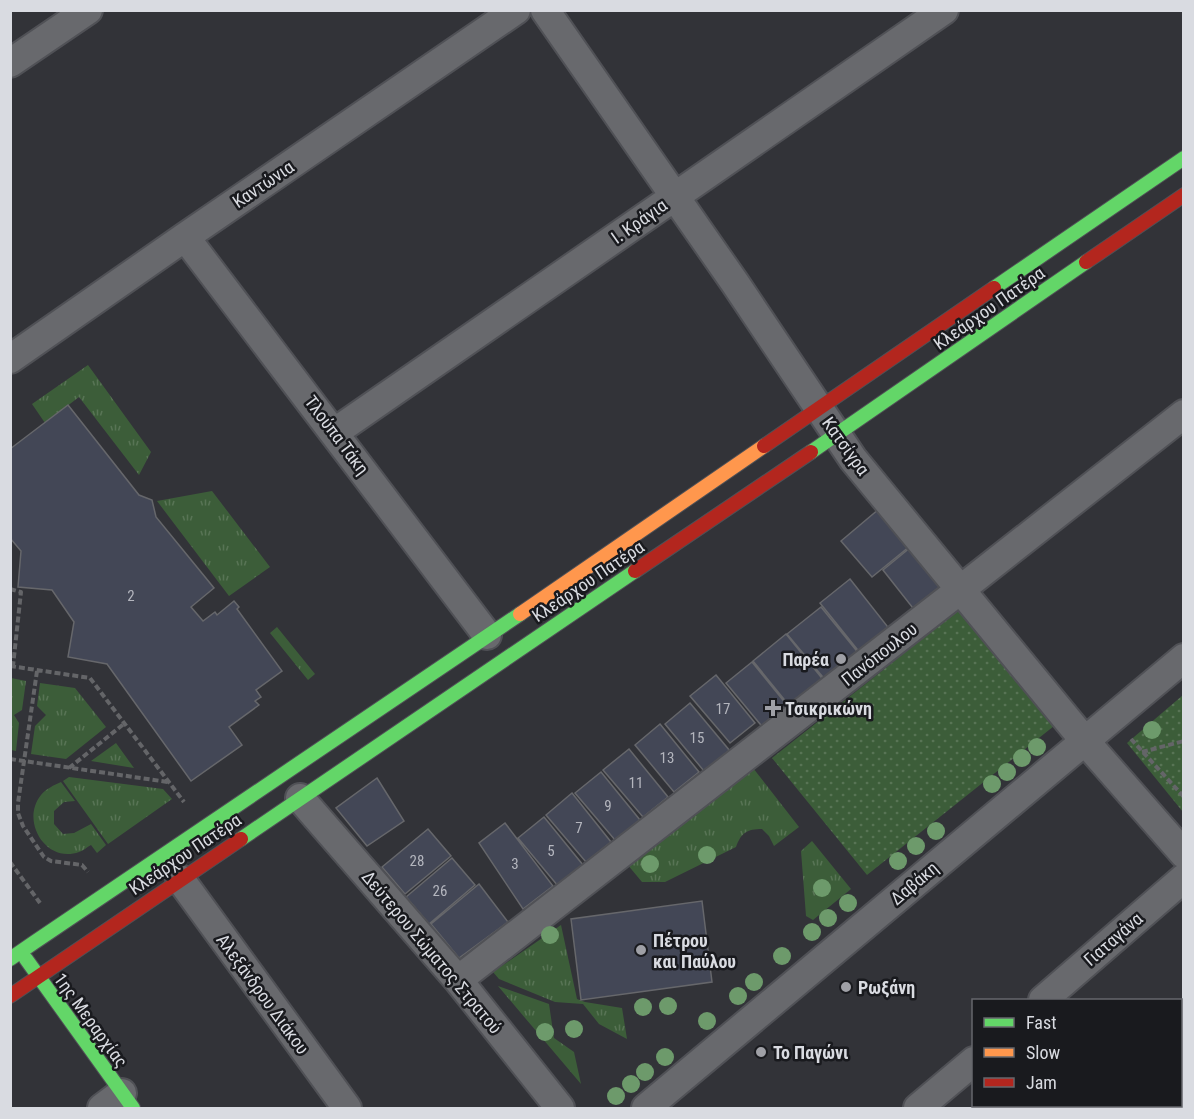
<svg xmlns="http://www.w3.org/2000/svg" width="1194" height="1119" viewBox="0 0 1194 1119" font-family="'Roboto Condensed',sans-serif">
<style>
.grass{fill:url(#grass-tufts)}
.park{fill:url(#park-dots)}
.building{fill:#434756;stroke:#66676b;stroke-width:1.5}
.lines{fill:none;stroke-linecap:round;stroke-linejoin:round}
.street-casing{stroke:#505156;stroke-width:32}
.fast-casing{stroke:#505156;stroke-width:16}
.slow-casing{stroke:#505156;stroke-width:16}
.jam-casing{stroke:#505156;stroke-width:16}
.path{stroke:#646568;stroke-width:4;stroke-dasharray:6 3;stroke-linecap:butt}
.street{stroke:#68696d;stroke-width:28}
.fast{stroke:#63d668;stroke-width:14}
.slow{stroke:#ff974d;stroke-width:14}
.jam{stroke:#b3261e;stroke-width:14}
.tree{fill:#6d9a6b}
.poi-dot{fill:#9fa0a6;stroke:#191a1e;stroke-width:2}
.labels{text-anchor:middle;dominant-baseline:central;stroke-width:5;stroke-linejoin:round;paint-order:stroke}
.number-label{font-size:15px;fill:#b4b6be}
.street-label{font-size:18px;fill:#d9dbe1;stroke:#191a1e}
.poi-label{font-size:18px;font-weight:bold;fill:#d9dbe1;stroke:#191a1e;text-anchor:start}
</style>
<defs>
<pattern id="grass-tufts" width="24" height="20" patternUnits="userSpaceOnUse" patternTransform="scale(1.5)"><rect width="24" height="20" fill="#3c5d39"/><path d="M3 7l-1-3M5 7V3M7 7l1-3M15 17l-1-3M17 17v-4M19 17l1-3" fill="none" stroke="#587455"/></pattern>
<pattern id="park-dots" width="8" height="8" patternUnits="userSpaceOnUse" patternTransform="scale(1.5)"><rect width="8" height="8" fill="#3c5d39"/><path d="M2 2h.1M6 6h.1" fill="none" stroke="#587455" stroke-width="1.8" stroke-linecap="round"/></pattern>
</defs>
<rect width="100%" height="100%" fill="#323338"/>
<path class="grass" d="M88,365L151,452L139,475L79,397L45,423L32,404Z
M212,491L270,567L229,596L157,501Z
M277,627L315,674L308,680L270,633Z
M11,678L26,681L22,710L14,715L19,723L16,751L11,750Z
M40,683L75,688L106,727L66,759L31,754L35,726L46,715L37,706Z
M116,743L134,768L91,761Z
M753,768L799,827L774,846L769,836L762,829C747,829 741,833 736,847L665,882H642L627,864Z
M69,777L163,789L172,799L108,844L63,781Z
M61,782L75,801L64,802L54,811V824L63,834L74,833L91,824L106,845L97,853L91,845C87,847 83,851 79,852C46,864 20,821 41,795C46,789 54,785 61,782Z
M812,841L851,889L813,920L806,916L801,851Z
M561,925L577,999L585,1002L622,1008L627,1039L599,1024L583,1004L555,1002L499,979L493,972Z
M498,986L549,1004L554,1038L574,1052L581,1084Z"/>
<path class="park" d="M960,609L1054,726L867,875L772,758Z
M1183,695V812L1127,743Z"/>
<path class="building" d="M68,405L139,495L152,500L156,517L214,588L191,607L203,621L215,612L217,615L234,601L239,607L237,609L282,671L256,690L261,697L255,701L259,705L229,727L242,745L191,781L107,664L68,657L74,622L52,590L18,587L21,551L10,538V449Z
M879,509L910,546L872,577L841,541Z
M911,547L945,589L916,612L883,570Z
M850,579L891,631L861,654L820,603Z
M821,607L860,655L827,682L787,634Z
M786,634L825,682L792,709L753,661Z
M752,662L791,710L765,730L726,683Z
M716,675L755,723L730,743L690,696Z
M690,703L730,751L704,771L665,724Z
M660,724L699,772L674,792L635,745Z
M629,749L668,797L643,817L603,770Z
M601,772L640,820L615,840L575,793Z
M377,778L404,821L367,846L336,808Z
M572,793L611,842L586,862L546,815Z
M544,817L583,865L558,886L518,838Z
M505,823L553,886L523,909L479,843Z
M428,829L451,856L405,894L382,867Z
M452,858L475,885L429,924L406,897Z
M479,884L508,922L459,958L431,924Z
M702,901L712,982L581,1000L571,919Z"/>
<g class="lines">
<defs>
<path id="street" d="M545,10L735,283L853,459L1084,740L1184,854
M10,63L88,10
M185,237L487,635
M10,359L185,237L516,10
M335,432L944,10
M300,798L458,980L560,1108
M180,879L347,1108
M458,980L960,590L1184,414
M1043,1000L1184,878
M102,1108L122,1093
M646,1108L1184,658
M918,1108L974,1061"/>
<path id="fast" d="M994,288L1184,158
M811,452L1086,262
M241,839L635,571
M10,959C179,843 350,730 520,614
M26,959L133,1108"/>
<path id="slow" d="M520,614L764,446"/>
<path id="jam" d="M1086,262L1184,195
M764,446L994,288
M635,571L811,452
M10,996L241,839"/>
</defs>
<use href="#street" class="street-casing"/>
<use href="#fast" class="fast-casing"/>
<use href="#slow" class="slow-casing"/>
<use href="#jam" class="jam-casing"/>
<path class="path" d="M10,589L21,592L13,666
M10,666L90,678L184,802
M37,671L18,803V813L23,826L44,857L51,861L82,865L88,872
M1131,739L1184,797
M1142,752L1184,741
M10,759L168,782
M69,768L125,723
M10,862L40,903"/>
<use href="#street" class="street"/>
<use href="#fast" class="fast"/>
<use href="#slow" class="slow"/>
<use href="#jam" class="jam"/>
</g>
<g class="tree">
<circle cx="1152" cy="730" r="9"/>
<circle cx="1037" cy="747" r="9"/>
<circle cx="1022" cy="758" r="9"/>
<circle cx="1007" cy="772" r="9"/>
<circle cx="992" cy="784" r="9"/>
<circle cx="936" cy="831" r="9"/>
<circle cx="916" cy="846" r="9"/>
<circle cx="707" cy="855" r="9"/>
<circle cx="898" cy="861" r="9"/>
<circle cx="650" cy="864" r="9"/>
<circle cx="822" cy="888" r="9"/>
<circle cx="848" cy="903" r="9"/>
<circle cx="828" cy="918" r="9"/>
<circle cx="812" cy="932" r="9"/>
<circle cx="550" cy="935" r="9"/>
<circle cx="782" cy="956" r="9"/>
<circle cx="754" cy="982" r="9"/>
<circle cx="738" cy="996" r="9"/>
<circle cx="668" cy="1006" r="9"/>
<circle cx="643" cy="1007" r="9"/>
<circle cx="707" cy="1021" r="9"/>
<circle cx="574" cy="1029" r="9"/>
<circle cx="545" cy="1032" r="9"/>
<circle cx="665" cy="1057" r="9"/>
<circle cx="645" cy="1072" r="9"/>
<circle cx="631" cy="1084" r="9"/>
<circle cx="616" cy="1096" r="9"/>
</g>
<g class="poi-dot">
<circle cx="841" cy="659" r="6"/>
<path d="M770 699h6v6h6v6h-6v6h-6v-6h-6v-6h6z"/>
<circle cx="641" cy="950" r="6"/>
<circle cx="846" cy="987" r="6"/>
<circle cx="761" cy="1052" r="6"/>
</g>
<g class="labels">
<g class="number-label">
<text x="131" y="596">2</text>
<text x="723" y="709">17</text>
<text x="697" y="738">15</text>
<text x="667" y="758">13</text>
<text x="636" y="783">11</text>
<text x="608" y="806">9</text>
<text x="579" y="828">7</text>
<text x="551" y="851">5</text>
<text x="417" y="861">28</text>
<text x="515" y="864">3</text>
<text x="440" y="891">26</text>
</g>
<g class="street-label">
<text transform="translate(263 184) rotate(-34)">Καντώνια</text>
<text transform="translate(639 221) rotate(-35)">Ι. Κράγια</text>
<text transform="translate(989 308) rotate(-35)">Κλεάρχου Πατέρα</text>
<text transform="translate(337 435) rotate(53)">Τλούπα Τάκη</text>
<text transform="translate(846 446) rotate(54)">Κατσίγρα</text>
<text transform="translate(588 581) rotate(-34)">Κλεάρχου Πατέρα</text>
<text transform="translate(879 654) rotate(-38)">Πανόπουλου</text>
<text transform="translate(185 854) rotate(-34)">Κλεάρχου Πατέρα</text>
<text transform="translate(914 883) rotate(-40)">Δαβάκη</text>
<text transform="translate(1113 939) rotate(-41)">Γιαταγάνα</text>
<text transform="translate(432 952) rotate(50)">Δεύτερου Σώματος Στρατού</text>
<text transform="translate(263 994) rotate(54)">Αλεξάνδρου Διάκου</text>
<text transform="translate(91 1020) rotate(54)">1ης Μεραρχίας</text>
</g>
<g class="poi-label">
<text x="829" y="659" text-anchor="end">Παρέα</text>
<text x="785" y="708">Τσικρικώνη</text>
<text x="653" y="940">Πέτρου<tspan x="653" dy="21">και Παύλου</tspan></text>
<text x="858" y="987">Ρωξάνη</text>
<text x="773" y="1052">Το Παγώνι</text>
</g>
</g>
<rect width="1194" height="1119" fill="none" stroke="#d9dbe1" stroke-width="24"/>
<rect x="972" y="999" width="210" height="108" fill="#191a1e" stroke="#66676c" stroke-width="1.5"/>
<rect x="984" y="1018" width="30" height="9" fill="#63d668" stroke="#66676c" stroke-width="1.5"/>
<text x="1026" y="1029" font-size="18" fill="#d9dbe1">Fast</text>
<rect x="984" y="1048" width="30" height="9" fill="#ff974d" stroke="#66676c" stroke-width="1.5"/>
<text x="1026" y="1059" font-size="18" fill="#d9dbe1">Slow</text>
<rect x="984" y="1078" width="30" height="9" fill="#b3261e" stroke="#66676c" stroke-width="1.5"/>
<text x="1026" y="1089" font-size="18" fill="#d9dbe1">Jam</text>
</svg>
